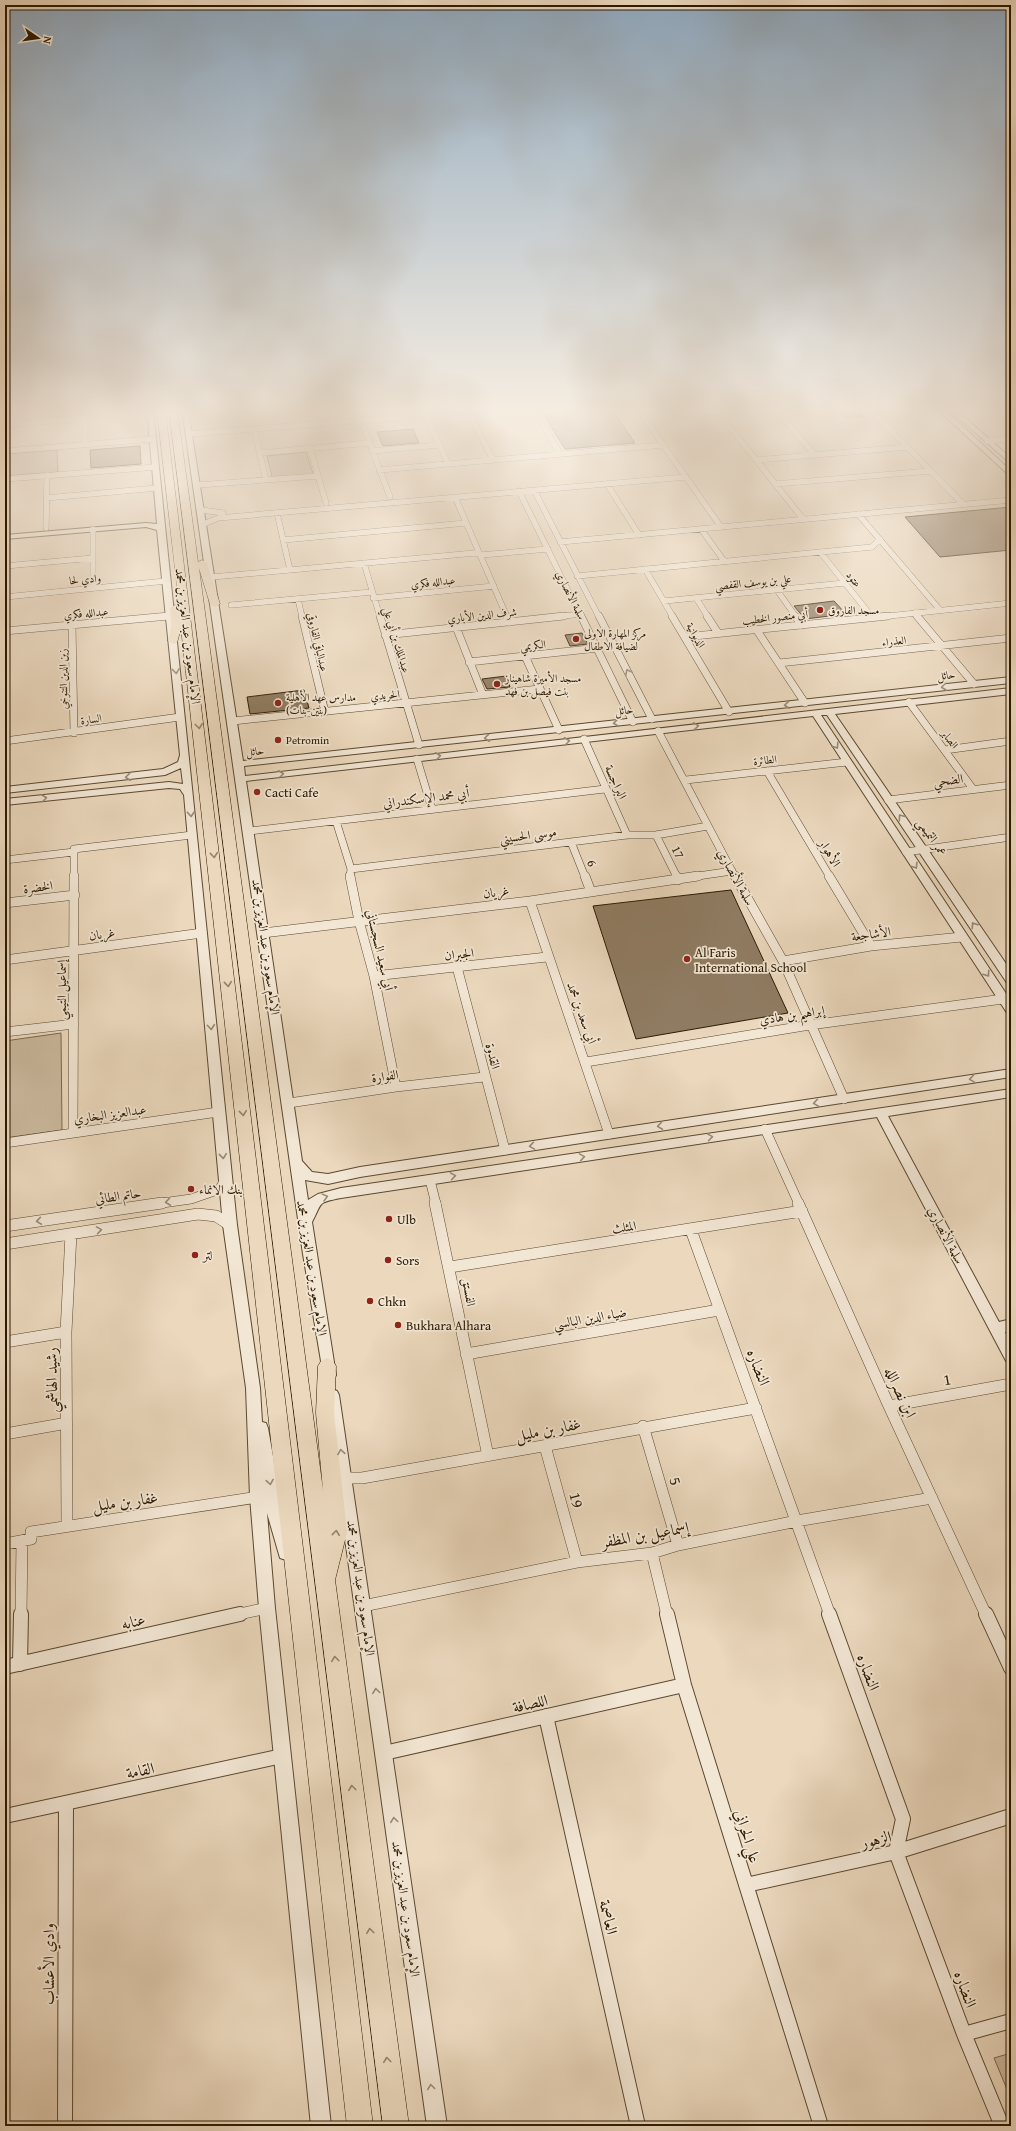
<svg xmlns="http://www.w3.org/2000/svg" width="1016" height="2131" viewBox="0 0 1016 2131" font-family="'Gentium Book Plus',Amiri,serif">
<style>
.green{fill:#cab89d;stroke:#7a684f}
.building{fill:#8f7c63;stroke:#2b1901}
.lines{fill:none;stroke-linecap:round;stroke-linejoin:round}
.minor-far4-casing{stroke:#5b4930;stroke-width:6}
.minor-far3-casing{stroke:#5b4930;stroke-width:8}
.minor-far2-casing{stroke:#5b4930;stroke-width:10}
.minor-far1-casing{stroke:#5b4930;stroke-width:12}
.minor-casing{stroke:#5b4930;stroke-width:16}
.tertiary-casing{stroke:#5b4930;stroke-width:2}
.primary-casing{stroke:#2b1901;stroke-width:1}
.minor-far4{stroke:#f2e6d4;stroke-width:5.5}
.minor-far3{stroke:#f2e6d4;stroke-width:7}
.minor-far2{stroke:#f2e6d4;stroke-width:9}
.minor-far1{stroke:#f2e6d4;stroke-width:11}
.minor{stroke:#f2e6d4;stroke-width:14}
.tertiary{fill:#f2e6d4;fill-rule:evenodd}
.primary{fill:#ebd8bd;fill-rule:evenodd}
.oneway{stroke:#988a75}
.oneway2{stroke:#958268}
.poi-dot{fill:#8f2418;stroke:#f2e6d4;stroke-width:1.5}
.labels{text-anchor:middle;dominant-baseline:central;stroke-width:3.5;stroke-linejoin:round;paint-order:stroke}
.far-street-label{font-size:11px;fill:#2b1901;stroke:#f2e6d4}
.far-poi-label{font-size:11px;fill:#2b1901;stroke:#f2e6d4;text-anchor:start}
.street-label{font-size:13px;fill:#2b1901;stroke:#f2e6d4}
.poi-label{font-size:13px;fill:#2b1901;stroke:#f2e6d4;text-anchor:start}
.near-street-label{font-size:16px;fill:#2b1901;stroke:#f2e6d4}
</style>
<rect width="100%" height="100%" fill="#ebd8bd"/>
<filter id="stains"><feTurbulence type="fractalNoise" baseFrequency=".005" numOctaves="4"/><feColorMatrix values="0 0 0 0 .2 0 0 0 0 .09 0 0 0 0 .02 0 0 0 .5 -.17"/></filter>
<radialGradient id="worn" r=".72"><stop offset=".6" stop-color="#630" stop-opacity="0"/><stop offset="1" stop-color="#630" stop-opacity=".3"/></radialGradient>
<path class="green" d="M57,450L58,472L5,476V454Z
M306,452L313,474L272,477L267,456Z
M61,1033L62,1130L5,1138V1041Z
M1011,2053V2099L994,2058Z"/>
<path class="building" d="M540,409H612L635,443L565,449Z
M838,409H856L863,416L846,418Z
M413,429L419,443L383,446L377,432Z
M140,446L141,464L91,468L90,450Z
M1011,507V550L940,557L905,517Z
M834,601L846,614L805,619L794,606Z
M582,633L588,644L570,646L565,635Z
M506,676L510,687L487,689L482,679Z
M304,690L309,708L250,714L247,697Z
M731,890L788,1013L636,1039L593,906Z"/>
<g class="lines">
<defs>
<path id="minor-far4" d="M85,409V444
M467,409L493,460
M534,409L560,454
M638,409L721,527
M775,409L815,455
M870,409L963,504
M718,412L803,519
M426,415L448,464
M645,418L752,409
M361,420L390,497
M5,425L85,418
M254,429L266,480
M189,434L468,412
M987,441L1011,439
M310,448L326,503
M5,451L153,439
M372,451L439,445
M260,453L369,443
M756,460L907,447
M379,470L663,445
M5,479L156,467
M607,484L639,535
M775,484L930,471
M198,485L318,476
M534,490L599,617
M519,491L581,617
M455,497L507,617
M46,498L157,488
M202,510L223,513
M277,513L290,570
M858,514L940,610
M204,524L218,518L686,477
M46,528L47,475
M93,529V588
M701,529L724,561
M283,540L466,523
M560,542L1011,500
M821,553L872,617
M364,563L380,617
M5,566L93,558
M645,569L673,617
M577,576L872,547L880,539
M212,577L475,553L481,555L548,549
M777,590L796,617
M5,597L166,581
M373,598L494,586
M696,598L708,617
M298,599L302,617
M664,601L845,583
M231,605L372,592
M915,613L918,617
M160,617L169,616
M555,617L581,614
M879,617L1011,603"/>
<path id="minor-far3" d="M302,616L325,712
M380,616L419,745
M506,616L509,622
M581,616L633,722
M599,616L652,719
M672,616L729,712
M707,616L718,633
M795,616L802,625
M871,616L872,617
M917,616L974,684
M72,625L74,733
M456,627L483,695
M756,629L805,703
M5,631L169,616
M385,635L564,616
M685,637L888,616
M525,656L559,730
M469,662L598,648
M779,663L1011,638
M909,702L973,789
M233,721L539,689
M658,731L735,877
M584,739L627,835
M5,741L180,717
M945,750L1011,741
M417,759L432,809
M767,771L830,877
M686,780L847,762
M888,800L1011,785
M336,821L351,869L350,877
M249,831L605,789
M656,835L677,877
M571,842L585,877
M906,852L1011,837
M5,860L74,852
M351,869L627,835H656L708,826
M74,877V849L192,835
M691,877L732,871"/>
<path id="minor-far2" d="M350,876L359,921L374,976L396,1087
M585,876L591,892
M676,876L678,880
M735,876L783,961L844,1099
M829,876L871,946
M530,901L609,1134
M5,903L75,895
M263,933L530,901L698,876
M5,960L202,933
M783,961L871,946L962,937
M457,967L505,1150
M374,976L547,957
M5,1032L74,1024
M586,1062L810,1025L1003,999
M289,1103L396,1087L484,1077
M765,1129L799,1204
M73,1132L74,876
M5,1143L218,1112
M430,1180L436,1204
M155,1204L191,1199L220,1189L225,1179"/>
<path id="minor-far1" d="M435,1203L488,1456
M798,1203L889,1406L986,1615
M5,1226L162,1203
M691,1230L830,1615
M5,1244L198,1214L216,1216L230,1225
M450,1267L802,1211
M5,1342L66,1332
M466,1354L719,1310
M889,1406L1011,1384
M643,1426L678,1545
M5,1434L67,1423
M545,1446L577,1562
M345,1478H362L756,1408
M67,1525L66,1332L71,1234
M5,1544L31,1539V1532L258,1497
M652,1553L667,1615
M363,1606L577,1562L652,1553L678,1545L797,1521L932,1498
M21,1615L22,1541
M235,1615L267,1608"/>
<path id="minor" d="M667,1614L684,1685L821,2126
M829,1614L903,1819L896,1852L964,2034L1002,2126
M986,1614L1011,1668
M20,1664L21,1614
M5,1667L240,1614
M546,1716L638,2126
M384,1753L684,1685
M5,1816L282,1756
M746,1885L896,1852L1011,1816
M964,2034L1011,2021
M65,2126L66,1803"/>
<path id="tertiary" d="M147,409H153L237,1225L260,1388L262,1422L266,1423L268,1428L283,1513L294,1553L292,1558L286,1560L280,1558L267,1513L275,1608L331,2126H311L259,1608L250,1497L246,1388L223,1225L184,795L180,789L169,788L5,805V799L169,782L183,784L181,768L165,775L5,793V787L163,769L178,762L180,755L157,530L146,527L5,539V535L146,523L157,524Z
M182,409H188L243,761L1011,677V683L244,766L245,776L1011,688V694L835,714L1011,971V984L1007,983L827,715H821L1011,1001V1014L1007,1013L813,716L246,781L302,1161L312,1172L328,1174L360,1167L1011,1069V1077L360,1177L328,1184L305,1180L308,1200L318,1194L341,1188L1011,1089V1097L888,1116L999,1322L1011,1319V1331L1005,1332L1011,1343V1363L1006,1361L877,1117L341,1198C316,1203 323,1202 312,1222L336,1375L334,1379L329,1381L324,1379L303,1254Z
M937,409H944L1011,471V477Z
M952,410H956L1011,458V464L952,412Z
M332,1389L337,1391L339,1395L447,2126H427L325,1395L327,1391Z"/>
<path id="primary" d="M157,409H165L373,2126H347L181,628L177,643L173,644L168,641L171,627L170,608L175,605L179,606Z
M169,409H177L198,562L202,560L207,563L220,604L215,607L210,604L199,568L323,1490L316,1413L318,1366L321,1361L327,1358L333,1361L336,1366L334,1413L347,1532L335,1580L409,2126H383Z"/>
</defs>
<use href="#minor-far4" class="minor-far4-casing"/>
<use href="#minor-far3" class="minor-far3-casing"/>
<use href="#minor-far2" class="minor-far2-casing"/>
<use href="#minor-far1" class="minor-far1-casing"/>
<use href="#minor" class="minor-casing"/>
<use href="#tertiary" class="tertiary-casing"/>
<use href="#primary" class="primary-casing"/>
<use href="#minor-far4" class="minor-far4"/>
<use href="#minor-far3" class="minor-far3"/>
<use href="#minor-far2" class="minor-far2"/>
<use href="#minor-far1" class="minor-far1"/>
<use href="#minor" class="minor"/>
<use href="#tertiary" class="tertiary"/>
<use href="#primary" class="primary"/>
</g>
<defs><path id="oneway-chevron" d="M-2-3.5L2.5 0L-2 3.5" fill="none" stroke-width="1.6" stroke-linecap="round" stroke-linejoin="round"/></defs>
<g class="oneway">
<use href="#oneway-chevron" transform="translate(176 671) rotate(84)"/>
<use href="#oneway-chevron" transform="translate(628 672) rotate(-118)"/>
<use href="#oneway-chevron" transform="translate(944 687) rotate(173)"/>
<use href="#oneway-chevron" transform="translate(787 705) rotate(174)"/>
<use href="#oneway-chevron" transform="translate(616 723) rotate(174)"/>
<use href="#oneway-chevron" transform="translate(696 726) rotate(-6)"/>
<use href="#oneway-chevron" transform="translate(487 738) rotate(174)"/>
<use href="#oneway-chevron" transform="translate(567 741) rotate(-7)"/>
<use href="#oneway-chevron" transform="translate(836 746) rotate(57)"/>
<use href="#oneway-chevron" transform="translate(438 756) rotate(-7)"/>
<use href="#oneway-chevron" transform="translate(281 774) rotate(-6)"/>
<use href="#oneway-chevron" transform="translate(128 777) rotate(174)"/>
<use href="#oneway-chevron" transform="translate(44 798) rotate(-7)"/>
<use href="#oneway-chevron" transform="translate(191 814) rotate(86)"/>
<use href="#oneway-chevron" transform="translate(901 817) rotate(-126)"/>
<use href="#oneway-chevron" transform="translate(915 866) rotate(57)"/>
<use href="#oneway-chevron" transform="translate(974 925) rotate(-123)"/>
<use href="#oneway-chevron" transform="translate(987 974) rotate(56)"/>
<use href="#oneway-chevron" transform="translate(211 1027) rotate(85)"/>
<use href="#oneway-chevron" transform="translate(972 1079) rotate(171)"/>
<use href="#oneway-chevron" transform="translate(816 1103) rotate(172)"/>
<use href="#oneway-chevron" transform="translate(660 1126) rotate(172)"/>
<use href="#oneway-chevron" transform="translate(710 1137) rotate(-9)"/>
<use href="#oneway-chevron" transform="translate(532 1146) rotate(171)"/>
<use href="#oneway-chevron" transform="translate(223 1156) rotate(84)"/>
<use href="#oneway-chevron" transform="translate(582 1157) rotate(-9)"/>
<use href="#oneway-chevron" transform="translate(453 1176) rotate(-9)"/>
<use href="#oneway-chevron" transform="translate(325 1197) rotate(-15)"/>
<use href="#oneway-chevron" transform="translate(168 1202) rotate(172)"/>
<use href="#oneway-chevron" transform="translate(39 1221) rotate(172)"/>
<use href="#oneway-chevron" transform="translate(99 1230) rotate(-9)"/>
<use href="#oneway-chevron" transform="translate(341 1452) rotate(-99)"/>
<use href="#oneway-chevron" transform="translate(270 1482) rotate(81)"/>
<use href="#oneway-chevron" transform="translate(376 1691) rotate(-98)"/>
<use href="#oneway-chevron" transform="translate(394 1820) rotate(-98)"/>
<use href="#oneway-chevron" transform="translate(431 2087) rotate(-98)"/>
</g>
<g class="oneway2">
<use href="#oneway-chevron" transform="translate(199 726) rotate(83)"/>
<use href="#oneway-chevron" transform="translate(214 855) rotate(84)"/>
<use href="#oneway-chevron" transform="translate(228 984) rotate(84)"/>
<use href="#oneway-chevron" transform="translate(243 1113) rotate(84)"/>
<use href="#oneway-chevron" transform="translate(336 1533) rotate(-84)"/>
<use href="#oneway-chevron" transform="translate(335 1659) rotate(-97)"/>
<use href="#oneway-chevron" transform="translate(352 1788) rotate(-97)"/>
<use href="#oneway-chevron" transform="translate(370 1931) rotate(-97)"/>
<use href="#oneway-chevron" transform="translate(387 2060) rotate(-97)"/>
</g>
<linearGradient id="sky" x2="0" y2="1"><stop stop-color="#8fa8bd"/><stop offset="0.58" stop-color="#f6ede1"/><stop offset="1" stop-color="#f6ede1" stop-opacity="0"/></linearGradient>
<rect width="1016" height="707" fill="url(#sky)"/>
<g class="poi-dot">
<circle cx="820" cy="610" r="4"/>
<circle cx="576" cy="639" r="4"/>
<circle cx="497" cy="684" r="4"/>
<circle cx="278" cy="703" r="4"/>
<circle cx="278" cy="740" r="4"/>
<circle cx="257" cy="792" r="4"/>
<circle cx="687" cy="959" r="4"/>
<circle cx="191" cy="1189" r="4"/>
<circle cx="389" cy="1219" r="4"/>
<circle cx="195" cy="1255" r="4"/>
<circle cx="388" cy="1260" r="4"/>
<circle cx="370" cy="1301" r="4"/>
<circle cx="398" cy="1325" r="4"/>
</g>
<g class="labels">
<g class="far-street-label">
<text transform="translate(85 579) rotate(-5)">وادي لحا</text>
<text transform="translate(854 579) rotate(52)">عتود</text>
<text transform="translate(433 582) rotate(-6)">عبدالله فكري</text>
<text transform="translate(753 582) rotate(-6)">علي بن يوسف القفصي</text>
<text transform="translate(571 595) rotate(63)">سلمة الأنصاري</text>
<text transform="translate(86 613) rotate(-5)">عبدالله فكري</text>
<text transform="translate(482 615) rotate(-6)">شرف الدين الأباري</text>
<text transform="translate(775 617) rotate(-6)">أبي منصور الخطيب</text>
<text transform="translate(696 635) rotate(60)">الديوانية</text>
<text transform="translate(397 640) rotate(73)">عبدالملك بن أبي علي</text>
<text transform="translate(894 641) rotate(-6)">العذراء</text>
<text transform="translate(318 642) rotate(77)">عبدالباقي الفاروقي</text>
<text transform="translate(533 645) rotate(-6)">الكريمي</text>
<text transform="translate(946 675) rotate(-7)">حائل</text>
<text transform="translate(63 679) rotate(-91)">زين الدين التنوخي</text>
<text transform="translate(385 695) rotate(-6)">الحريدي</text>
<text transform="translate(624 710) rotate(-6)">حائل</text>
<text transform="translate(91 719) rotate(-8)">السارة</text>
<text transform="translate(950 739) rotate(53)">الصابر</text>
<text transform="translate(255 751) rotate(-5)">حائل</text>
<text transform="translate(765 760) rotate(-6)">الطائرة</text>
</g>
<g class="far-poi-label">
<text x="828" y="610">مسجد الفاروق</text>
<text x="584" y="633">مركز المهارة الاولى<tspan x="584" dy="13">لضيافة الاطفال</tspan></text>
<text x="505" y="678">مسجد الأميرة شاهيناز<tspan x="505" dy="13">بنت فيصل بن فهد</tspan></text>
<text x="286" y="697">مدارس عهد الأهلية<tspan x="286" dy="13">(بنين-بنات)</tspan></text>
<text x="286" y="740">Petromin</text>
</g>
<g class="street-label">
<text transform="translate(188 636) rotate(83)">الإمام سعود بن عبد العزيز بن محمد</text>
<text transform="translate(948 780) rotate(-7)">الضحي</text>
<text transform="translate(616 782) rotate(66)">البراجسة</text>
<text transform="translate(426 798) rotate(-7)">أبي محمد الإسكندراني</text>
<text transform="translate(528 835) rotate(-7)">موسى الحسيني</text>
<text transform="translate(932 837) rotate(55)">عمر التميمي</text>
<text transform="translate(678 852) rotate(63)">17</text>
<text transform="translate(830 853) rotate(59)">الأهوار</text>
<text transform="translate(592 863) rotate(69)">6</text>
<text transform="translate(736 877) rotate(61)">سلمة الأنصاري</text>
<text transform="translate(38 887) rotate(-7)">الخضرة</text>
<text transform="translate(496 892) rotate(-7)">غريان</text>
<text transform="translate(102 934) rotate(-8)">غريان</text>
<text transform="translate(871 934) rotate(-8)">الأشاجعة</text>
<text transform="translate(266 947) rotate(82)">الإمام سعود بن عبد العزيز بن محمد</text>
<text transform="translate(380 950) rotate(77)">أبي سعيد السجستاني</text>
<text transform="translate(459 954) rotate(-6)">الجبران</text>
<text transform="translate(61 990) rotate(-90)">إسماعيل التيمي</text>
<text transform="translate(582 1013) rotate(70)">أبي سعد بن محمد</text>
<text transform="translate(792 1015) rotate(-9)">إبراهيم بن هادي</text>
<text transform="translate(493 1056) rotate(76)">القدوة</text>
<text transform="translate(385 1076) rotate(-8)">الفوارة</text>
<text transform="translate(110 1114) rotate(-8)">عبدالعزيز البخاري</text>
<text transform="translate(118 1196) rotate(-8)">حاتم الطائي</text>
<text transform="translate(624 1227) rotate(-9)">المثلث</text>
<text transform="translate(946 1235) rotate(62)">سلمة الأنصاري</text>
<text transform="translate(312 1268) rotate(81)">الإمام سعود بن عبد العزيز بن محمد</text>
<text transform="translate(469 1292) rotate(80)">الفستق</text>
<text transform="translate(590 1318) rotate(-10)">ضياء الدين البالسي</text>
<text transform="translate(361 1588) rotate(82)">الإمام سعود بن عبد العزيز بن محمد</text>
<text transform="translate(406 1909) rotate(82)">الإمام سعود بن عبد العزيز بن محمد</text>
</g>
<g class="poi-label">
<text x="265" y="792">Cacti Cafe</text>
<text x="695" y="952">Al Faris<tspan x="695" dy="15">International School</tspan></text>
<text x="199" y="1189">بنك الانماء</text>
<text x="397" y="1219">Ulb</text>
<text x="203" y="1255">لتر</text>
<text x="396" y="1260">Sors</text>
<text x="378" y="1301">Chkn</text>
<text x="406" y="1325">Bukhara Alhara</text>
</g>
<g class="near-street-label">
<text transform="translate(759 1367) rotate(69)">النضاره</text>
<text transform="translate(947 1379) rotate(-10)">1</text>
<text transform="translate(51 1380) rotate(-91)">رشيد الهاشمي</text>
<text transform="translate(901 1392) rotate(65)">ابن نصرالله</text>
<text transform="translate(548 1429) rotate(-11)">غفار بن مليل</text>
<text transform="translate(676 1481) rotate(74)">5</text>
<text transform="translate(577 1500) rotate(75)">19</text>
<text transform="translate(125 1501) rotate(-8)">غفار بن مليل</text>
<text transform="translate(645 1534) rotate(-10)">إسماعيل بن المظفر</text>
<text transform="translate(133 1621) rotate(-13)">عنابه</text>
<text transform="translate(869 1672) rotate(70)">النضاره</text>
<text transform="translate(530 1703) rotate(-13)">اللصافة</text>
<text transform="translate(140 1770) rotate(-12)">القامة</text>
<text transform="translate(748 1836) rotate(73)">علي الحراني</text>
<text transform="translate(876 1839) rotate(-13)">الزهور</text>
<text transform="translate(609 1917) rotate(77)">العاصمة</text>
<text transform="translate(48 1964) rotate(-90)">وادي الأعشاب</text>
<text transform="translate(966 1989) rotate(70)">النضاره</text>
</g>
</g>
<rect width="1016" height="2131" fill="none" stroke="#ebd8bd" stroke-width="20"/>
<rect x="6" y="6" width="1004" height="2119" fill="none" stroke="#2b1901" stroke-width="2"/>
<rect x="10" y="10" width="996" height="2111" fill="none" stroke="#2b1901"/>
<g transform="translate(38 38) rotate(103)" stroke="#f2e6d4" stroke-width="3" paint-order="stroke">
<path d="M0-3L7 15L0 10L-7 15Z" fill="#2b1901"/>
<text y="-6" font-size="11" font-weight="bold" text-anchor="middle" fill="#2b1901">N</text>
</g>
<rect width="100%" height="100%" filter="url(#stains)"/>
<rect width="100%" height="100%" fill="url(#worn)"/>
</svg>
